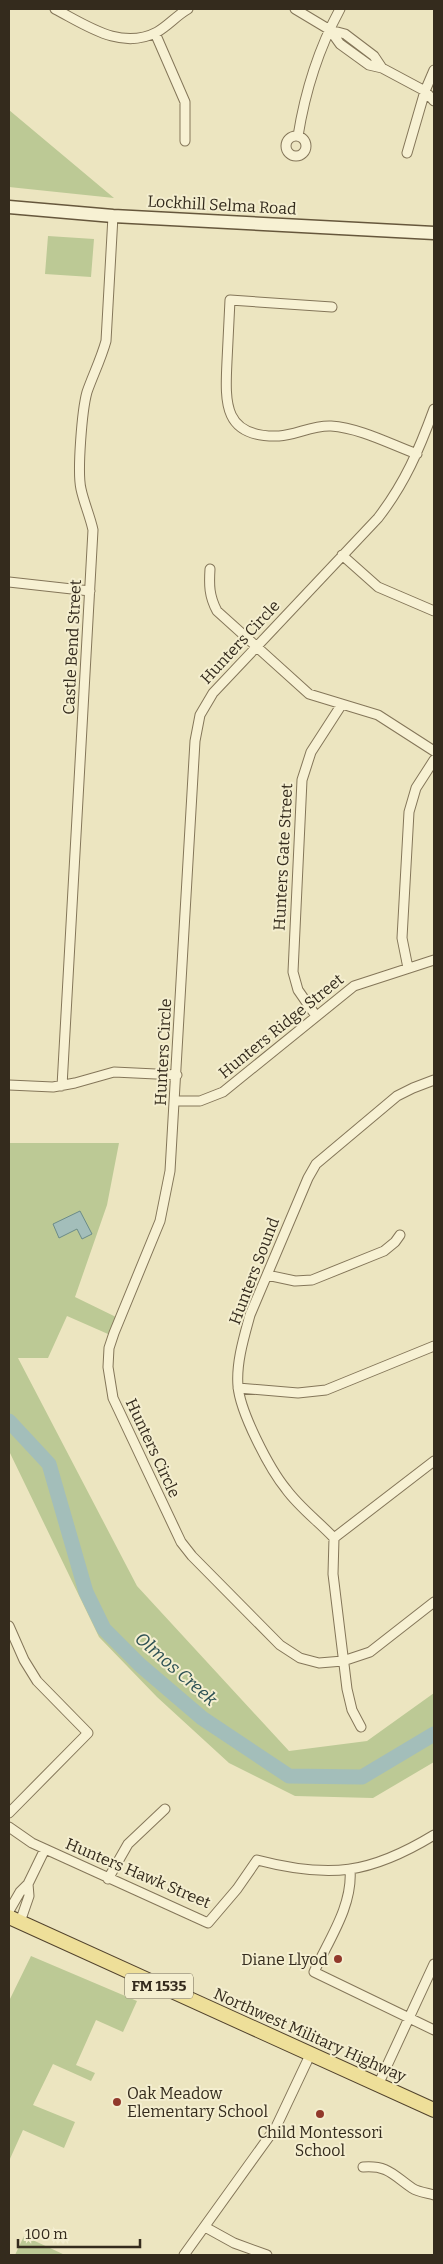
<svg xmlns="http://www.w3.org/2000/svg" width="443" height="2264" viewBox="0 0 443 2264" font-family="Bitter,serif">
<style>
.green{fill:#bcc995}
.water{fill:#a3beba;stroke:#6b8b88}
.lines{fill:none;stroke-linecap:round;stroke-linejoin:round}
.river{stroke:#a3beba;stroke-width:15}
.minor-casing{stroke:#847659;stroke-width:11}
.secondary-casing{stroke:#66573c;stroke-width:15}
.primary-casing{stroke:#52432d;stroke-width:16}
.minor{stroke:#f7f1d3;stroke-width:9}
.secondary{stroke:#f7f1d3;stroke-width:12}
.primary{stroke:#eedf99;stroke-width:14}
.poi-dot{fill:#91392b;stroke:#f4eecf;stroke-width:2}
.labels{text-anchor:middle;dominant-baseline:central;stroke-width:4;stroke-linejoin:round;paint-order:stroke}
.shield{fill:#f4eecf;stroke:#6e6652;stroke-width:1}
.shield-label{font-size:15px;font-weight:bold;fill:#342b1d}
.street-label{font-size:16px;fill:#342b1d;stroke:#f4eecf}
.poi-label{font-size:16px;fill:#342b1d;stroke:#f4eecf;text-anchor:end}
.water-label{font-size:18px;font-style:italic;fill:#2d5154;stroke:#f4eecf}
</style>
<rect width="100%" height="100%" fill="#ece5c0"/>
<path class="green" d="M9,110L114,198L9,187Z
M48,236L94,239L91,277L45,274Z
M9,1143H119L107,1205L75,1297L116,1317L108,1334L67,1316L48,1358H18L137,1586L289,1751L367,1741L434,1693V1762L373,1798L295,1796L229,1763L157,1697L99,1637L9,1451Z
M31,1956L137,2001L123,2032L96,2020L76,2065L95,2073L91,2081L53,2064L33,2105L75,2122L64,2148L23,2130L9,2161V2001Z
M24,2236L65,2255H15Z"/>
<path class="water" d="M80,1211L92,1234L82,1239L77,1229L59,1238L53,1224Z"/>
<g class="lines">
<path class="river" d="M9,1421L49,1464L86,1592L104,1629L140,1665L202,1718L289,1776L362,1777L434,1734"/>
<defs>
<path id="minor" d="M55,9C86,25 121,51 157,32C168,26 177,15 188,9
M295,9L330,30L345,34L374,56L382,68
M330,30L340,44L369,65L382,68L425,91L434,101
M155,33L185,102V141
M286 146a10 10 0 1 1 20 0a10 10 0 1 1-20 0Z
M298,136C305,92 319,48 340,9
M407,153L425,91L434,70
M332,307L230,300C229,321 228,341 227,361C225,403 223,438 279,436C296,435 313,425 331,426C360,428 390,444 417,454
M434,409C419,450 405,483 378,518L213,693L200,715L195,741L170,1171L160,1221L114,1333L109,1348L108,1367L113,1398L181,1542L192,1556L280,1645L300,1658L319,1663L343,1661L370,1652L434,1602
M342,555L378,587L434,611
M210,569C209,585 209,596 217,611L309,694L378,715L434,751
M9,582L90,591
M408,968L402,938L409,812L416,788L434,760
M316,1016L298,990L293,972L302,780L311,752L342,704
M9,1085L53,1087L75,1083L114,1072L177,1075
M62,1086L93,530C90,516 84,503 81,489C77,472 82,410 87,392C93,375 101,359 106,341L113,216
M176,1101H200L223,1092L354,986L434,960
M267,1275L295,1281L312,1280L384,1251L395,1242L400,1235
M238,1388L298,1393L326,1390L434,1346
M334,1538C319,1522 299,1507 286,1489C269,1468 240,1412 238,1386C236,1363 244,1337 250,1315L308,1178L316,1164L397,1096L413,1088L434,1080
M334,1538L333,1574L347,1689L352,1710L361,1727
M334,1538L434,1461
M9,1626L24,1660L37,1681L88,1733L9,1813
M9,1827L32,1843L208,1923L237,1889L257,1860C330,1879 370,1874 434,1835
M350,1870C353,1906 328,1941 314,1972L434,2030
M108,1879L128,1844L165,1809
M9,1911L20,1892L28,1884L45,1849
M20,1922L29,1896L28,1884
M378,2085L434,1964
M363,2167C388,2165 393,2175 412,2188C418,2192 427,2193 434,2195
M205,2227L234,2243L267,2255
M184,2255L276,2127L310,2055"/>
<path id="secondary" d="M9,207L113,216L434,233"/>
<path id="primary" d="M9,1917L434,2110"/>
</defs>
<use href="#minor" class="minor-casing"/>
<use href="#secondary" class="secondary-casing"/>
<use href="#primary" class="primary-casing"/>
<use href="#minor" class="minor"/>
<use href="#secondary" class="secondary"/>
<use href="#primary" class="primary"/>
</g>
<g class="poi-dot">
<circle cx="338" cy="1959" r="5"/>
<circle cx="117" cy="2102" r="5"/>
<circle cx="320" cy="2114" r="5"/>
</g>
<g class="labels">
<rect class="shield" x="125" y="1973.5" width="68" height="25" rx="4"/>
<g class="shield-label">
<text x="159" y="1986">FM 1535</text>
</g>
<g class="street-label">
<text transform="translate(222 205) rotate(3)">Lockhill Selma Road</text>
<text transform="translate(240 642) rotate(-47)">Hunters Circle</text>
<text transform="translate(72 647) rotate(-87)">Castle Bend Street</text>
<text transform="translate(283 857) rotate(-87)">Hunters Gate Street</text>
<text transform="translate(281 1026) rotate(-39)">Hunters Ridge Street</text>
<text transform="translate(163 1052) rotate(-87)">Hunters Circle</text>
<text transform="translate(254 1271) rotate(-69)">Hunters Sound</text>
<text transform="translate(153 1448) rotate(65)">Hunters Circle</text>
<text transform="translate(138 1873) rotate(23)">Hunters Hawk Street</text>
<text transform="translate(310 2035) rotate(24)">Northwest Military Highway</text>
</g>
<g class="poi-label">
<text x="328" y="1959">Diane Llyod</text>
<text x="127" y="2093" text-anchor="start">Oak Meadow<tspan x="127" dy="18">Elementary School</tspan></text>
<text x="320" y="2132" text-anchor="middle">Child Montessori<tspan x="320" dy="18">School</tspan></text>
</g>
<g class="water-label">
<text transform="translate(176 1669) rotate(41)">Olmos Creek</text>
</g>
</g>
<rect width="443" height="2264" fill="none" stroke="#342b1d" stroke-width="20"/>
<path d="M18 2239v8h122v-8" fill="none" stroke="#342b1d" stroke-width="2.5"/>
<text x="25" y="2239" font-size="15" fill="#342b1d" stroke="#f4eecf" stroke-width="4" paint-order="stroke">100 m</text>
</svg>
